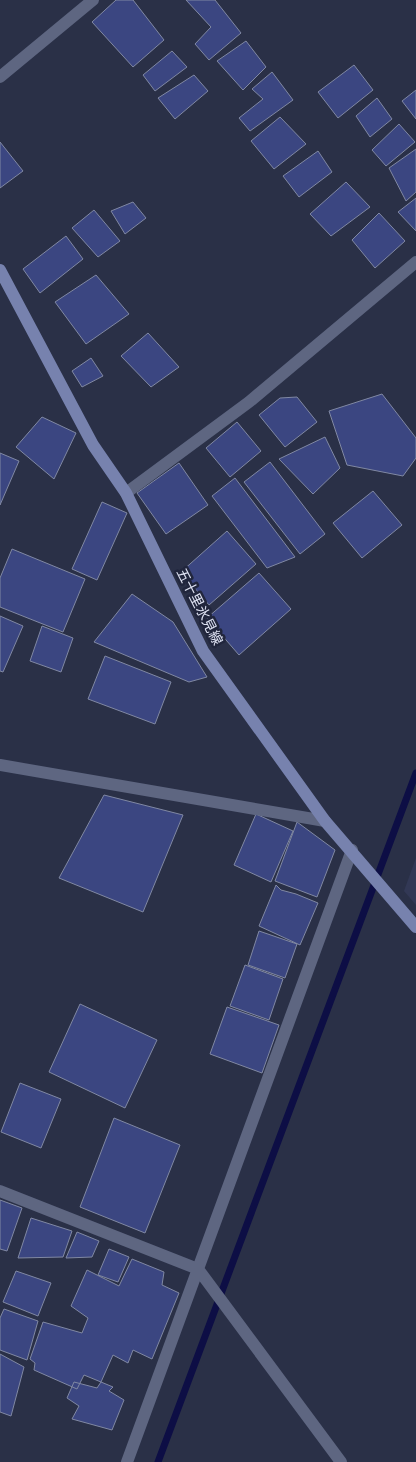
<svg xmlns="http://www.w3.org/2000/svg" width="416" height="1462" viewBox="0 0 416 1462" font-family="'Source Sans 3','Noto Sans JP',sans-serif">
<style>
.built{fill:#323855}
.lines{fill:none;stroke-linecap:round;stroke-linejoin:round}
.stream{stroke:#0d0e45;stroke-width:7}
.building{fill:#3b4681;stroke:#8088a3}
.minor{stroke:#5e6681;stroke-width:12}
.secondary{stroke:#7782ae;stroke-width:12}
.labels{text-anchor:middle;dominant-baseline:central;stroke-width:5;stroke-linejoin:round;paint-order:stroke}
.street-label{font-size:14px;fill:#dee2f2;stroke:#21263d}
</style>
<rect width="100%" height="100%" fill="#2a3047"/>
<path class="built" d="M416,858V905L404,891Z"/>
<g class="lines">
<path class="stream" d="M158,1462L416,773"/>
</g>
<path class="building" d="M116,0H133L164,40L133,67L92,22Z
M186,0H215L241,33L209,60L195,44L211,27Z
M246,41L266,67L243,90L217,61Z
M172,51L187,67L155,91L143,75Z
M354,65L373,90L338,118L318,92Z
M272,72L293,100L250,131L239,118L263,99L252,89Z
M194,75L208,91L175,119L158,98Z
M416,90V119L402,101Z
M377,98L392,119L370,137L356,116Z
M280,117L306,144L274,169L251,141Z
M399,124L415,142L386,166L372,150Z
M0,142L23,171L0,188Z
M416,149V192L406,201L389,168Z
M318,151L332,172L299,197L283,176Z
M346,182L370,207L331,236L310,214Z
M416,198V231L398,212Z
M133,202L146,218L125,234L111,211Z
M94,210L120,241L98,257L72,228Z
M379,213L405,241L375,268L352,240Z
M66,236L83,259L40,293L23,269Z
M96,275L129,314L86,344L55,302Z
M148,333L179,367L151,387L121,356Z
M91,358L103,376L82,387L72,371Z
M382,394L416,438V458L403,476L347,465L329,411Z
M297,397L317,422L285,447L259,415L280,398Z
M42,417L76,433L54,479L16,447Z
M237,422L261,451L230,477L206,448Z
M325,437L340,468L313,494L279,459Z
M0,453L19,461L0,505Z
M270,462L325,534L300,554L244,482Z
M179,463L208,505L166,534L137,493Z
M235,478L295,557L267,568L212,496Z
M373,491L402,525L362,558L333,523Z
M102,502L127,513L97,580L72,569Z
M227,531L256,564L209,605L181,572Z
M12,549L85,579L63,632L0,607V578Z
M259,573L291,609L239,655L207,618Z
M132,594L173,622L207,677L189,682L94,642Z
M0,616L23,626L3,672L0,671Z
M42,626L73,638L61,672L30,661Z
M105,656L171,682L155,724L88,699Z
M104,795L183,815L143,912L59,878Z
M256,814L293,831L271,882L234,865Z
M297,822L335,850L317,897L275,881Z
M276,885L281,890L296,894L318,903L300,945L259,926Z
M259,931L297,944L285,978L248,965Z
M245,965L283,979L269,1020L230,1006Z
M80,1004L157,1040L125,1108L49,1072Z
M227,1007L279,1025L262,1073L210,1054Z
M20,1083L61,1099L41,1148L1,1132Z
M114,1118L180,1145L145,1233L80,1207Z
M0,1200L22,1208L7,1251L0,1249Z
M31,1218L72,1231L63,1257L18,1258Z
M77,1232L99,1241L92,1257L66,1258Z
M109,1249L129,1257L118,1282L98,1275Z
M132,1259L164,1272L162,1285L179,1293L152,1359L133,1350L128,1363L113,1355L101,1382L84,1375L77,1389L34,1370L35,1363L30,1359L43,1322L82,1333L88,1318L71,1306L87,1270L119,1286Z
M16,1271L51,1283L38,1316L3,1302Z
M4,1309L38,1321L27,1360L0,1350V1318Z
M0,1354L24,1367L11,1416L0,1412Z
M74,1382L97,1388L101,1382L113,1387L109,1391L124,1400L112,1430L72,1419L79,1406L67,1398Z"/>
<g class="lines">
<path class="minor" d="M0,77L93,0
M126,493L249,402L416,262
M0,765L325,821
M0,1191L198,1269L341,1462
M127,1462L352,850"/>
<path class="secondary" d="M0,270L93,445L126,493L203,651L325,821L416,927"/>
</g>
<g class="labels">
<g class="street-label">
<text transform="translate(199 607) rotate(63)">五十里氷見線</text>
</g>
</g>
</svg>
